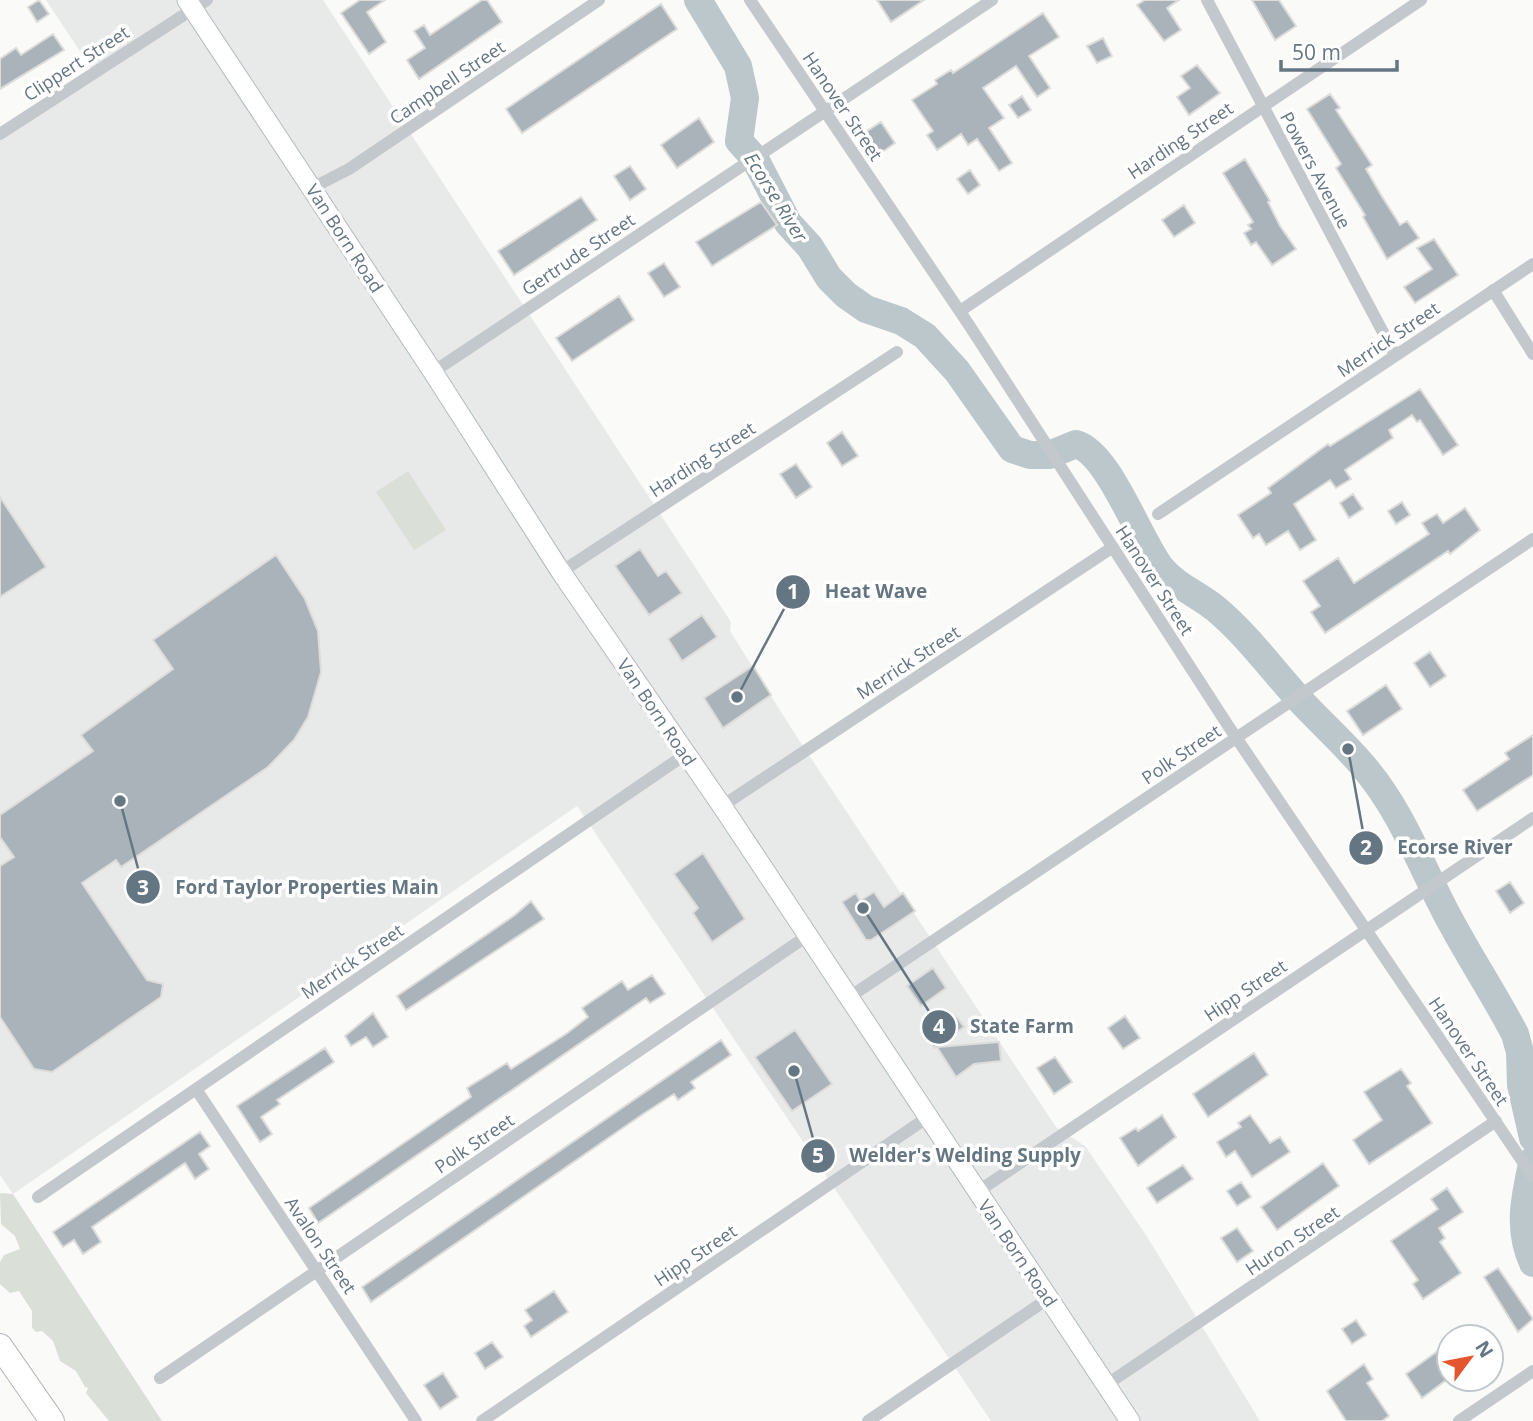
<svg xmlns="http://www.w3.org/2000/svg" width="1533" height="1421" viewBox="0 0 1533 1421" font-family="'Open Sans',sans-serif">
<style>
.built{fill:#e8e9e9}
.green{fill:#dadfd7}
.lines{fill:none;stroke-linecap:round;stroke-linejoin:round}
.river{stroke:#bbc7cb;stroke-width:28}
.building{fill:#aab3b9;stroke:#dcdcda;stroke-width:2}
.secondary-casing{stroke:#b3babf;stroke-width:21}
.highway-casing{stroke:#b4b9bd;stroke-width:26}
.street{stroke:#c3c8cc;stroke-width:12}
.secondary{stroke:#fff;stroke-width:19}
.highway{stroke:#fff;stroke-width:24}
.labels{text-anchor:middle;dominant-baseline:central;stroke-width:7;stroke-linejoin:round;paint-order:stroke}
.street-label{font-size:18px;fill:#657683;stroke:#fff}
.water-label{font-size:19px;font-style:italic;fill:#60757c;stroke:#fff}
.leader{fill:none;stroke:#657683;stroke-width:2.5}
.callout-dot{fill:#657683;stroke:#fff;stroke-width:2.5}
.mark-label{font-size:21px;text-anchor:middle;font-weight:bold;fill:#fff}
.callout-label{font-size:19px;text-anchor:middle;font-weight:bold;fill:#657683;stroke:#fff;stroke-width:7;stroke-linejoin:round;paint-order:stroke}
</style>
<rect width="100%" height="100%" fill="#fafaf8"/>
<path class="built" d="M46,0H323L731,622L730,631L795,734L1056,1127L1085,1146L1146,1235L1260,1421H991L577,806L13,1194L0,1175V132L93,71Z"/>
<path class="green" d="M408,471L446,530L414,550L376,492Z
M0,1193L13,1194L162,1421H109L86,1393L88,1388L85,1387L76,1371L60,1361L53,1341L42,1331L36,1332L32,1328V1311L19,1291L10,1293L0,1284V1262L4,1255L20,1249L15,1236L1,1224Z"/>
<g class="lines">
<path class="river" d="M698,0L738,66L745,98L739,141L755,159L788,223L810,247L829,278L846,295L866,309L901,321L925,336L957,371L1012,449L1030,455H1049L1076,444C1109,453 1139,540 1161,568C1177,587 1198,594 1216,609C1247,635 1271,668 1298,698C1320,722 1344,743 1364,767C1399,808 1418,858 1442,905C1464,949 1492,990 1515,1034L1520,1052L1521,1085L1533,1138
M1533,1160C1525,1196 1517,1228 1533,1263"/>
</g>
<path class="building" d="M39,0L49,14L37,22L28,7Z
M360,0H385L367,12L386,42L369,54L341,13Z
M482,0H487L502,22L419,79L407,60L425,48L414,31L424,25L430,35Z
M877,0H924L891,22Z
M1145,0H1179L1167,8L1181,30L1164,41L1137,5Z
M1252,0H1279L1296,26L1275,40Z
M661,4L677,29L522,133L506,109Z
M1043,13L1059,37L1029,56L1050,88L1037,97L1016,66L983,88L1004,118L989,128L1012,163L999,171L977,139L968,145L961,134L937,150L927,135L933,131L912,100L937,84L935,80L951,70L953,73Z
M53,34L64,50L0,89V59L16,48L21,55L24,53Z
M1103,38L1112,56L1097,63L1087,46Z
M1197,65L1220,93L1189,115L1177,97L1190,88L1181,76Z
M1330,94L1340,108L1336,110L1372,165L1366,169L1381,195L1400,225L1407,221L1419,238L1387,259L1363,217L1365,215L1336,168L1341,164L1307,109Z
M1022,96L1031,110L1018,118L1009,105Z
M699,118L714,142L677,168L661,145Z
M881,122L895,143L878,155L864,133Z
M1245,159L1270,201L1268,202L1280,226L1296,249L1272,265L1256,242L1251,245L1244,233L1251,229L1248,225L1253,222L1223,173Z
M630,166L646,189L630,200L614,176Z
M970,170L980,185L968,194L957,179Z
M581,197L597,220L514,275L498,251Z
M761,202L777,225L712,266L696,242Z
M1184,205L1195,223L1174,237L1162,220Z
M1434,239L1458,275L1415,303L1404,287L1432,269L1417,248Z
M664,263L680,287L664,297L648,273Z
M619,296L634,320L572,361L556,338Z
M1420,389L1458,445L1443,455L1420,420L1417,422L1412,415L1389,430L1393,438L1345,470L1351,479L1336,488L1330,480L1294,504L1316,540L1300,550L1288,531L1266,545L1259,534L1253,538L1238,515L1271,493L1268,488L1328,444L1330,446Z
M842,432L858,456L842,466L827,443Z
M796,464L812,487L796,498L780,474Z
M1353,494L1363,509L1349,518L1340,503Z
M0,497L46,567L0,597Z
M1402,502L1410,515L1396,524L1388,511Z
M1465,508L1480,530L1450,554L1448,551L1325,633L1311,612L1320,606L1303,581L1338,558L1354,583L1429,534L1422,523L1437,514L1443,523Z
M640,549L658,576L666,571L682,593L649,615L615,566Z
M276,555L305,599L318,631L321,672L308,717L294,740L268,767L121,867L116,860L82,883L147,980L163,984L161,997L52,1072L34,1069L0,1017V866L14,857L0,837V815L93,751L81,735L173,669L153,640Z
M702,615L717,637L682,661L668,639Z
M1430,652L1446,676L1430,687L1414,663Z
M753,666L771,695L723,728L704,698Z
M1386,685L1402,709L1363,735L1347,711Z
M1533,735V775L1477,811L1463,790L1509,759L1505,753Z
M703,853L745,919L712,942L693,913L698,908L674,874Z
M1510,882L1524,903L1510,913L1496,891Z
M874,892L884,907L903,893L915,911L871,940H866L842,902L856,893L860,901Z
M531,901L544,919L406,1010L397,996L515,915Z
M933,968L946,988L921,1006L907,986Z
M652,975L665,994L650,1003L646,998L318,1223L309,1208L471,1097L467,1088L507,1063L511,1069L566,1034L588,1017L582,1008L622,981L628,990Z
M373,1013L388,1037L373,1047L366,1037L351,1046L345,1036Z
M956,1016L964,1027L934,1048L926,1036Z
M1125,1016L1140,1038L1123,1049L1108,1028Z
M795,1030L832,1084L792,1111L755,1057Z
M721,1040L731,1055L691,1082L695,1088L678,1100L674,1094L643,1114L371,1302L362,1287Z
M999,1042L1001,1061L974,1064L956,1077L937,1047Z
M325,1048L334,1062L277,1100L280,1104L261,1117L272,1134L260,1142L237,1106Z
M1254,1053L1268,1075L1208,1117L1193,1094Z
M1055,1057L1072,1082L1054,1094L1037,1068Z
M1401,1069L1411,1083L1407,1086L1432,1123L1369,1164L1353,1140L1382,1120L1364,1092Z
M1162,1115L1176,1137L1138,1166L1120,1138L1136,1128L1138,1131Z
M1250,1115L1270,1143L1280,1137L1290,1152L1252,1177L1235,1151L1226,1157L1217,1142L1241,1127L1238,1123Z
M200,1132L210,1146L199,1154L209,1169L195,1179L185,1163L92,1227L101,1242L83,1254L74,1240L63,1247L53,1232Z
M1323,1163L1339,1186L1277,1230L1261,1207Z
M1183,1165L1193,1179L1157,1203L1147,1188Z
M1241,1182L1251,1197L1237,1206L1227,1191Z
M1447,1188L1463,1212L1439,1228L1445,1238L1440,1242L1461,1273L1423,1299L1413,1284L1418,1280L1391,1241L1438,1209L1431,1199Z
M1237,1228L1253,1251L1237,1262L1221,1238Z
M1498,1268L1533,1319L1518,1332L1484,1277Z
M554,1291L568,1312L531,1337L524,1326L532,1320L525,1310Z
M1356,1320L1366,1335L1352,1344L1342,1329Z
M492,1342L503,1357L485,1369L475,1353Z
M1449,1343V1378L1422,1398L1406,1374Z
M1364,1364L1373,1379L1367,1383L1389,1416L1382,1421H1346L1327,1391Z
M443,1373L458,1397L440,1409L424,1385Z"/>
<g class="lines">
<defs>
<path id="secondary" d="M187,0L433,372L561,572L722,806L1130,1421"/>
<path id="highway" d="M0,1346L52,1421"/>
</defs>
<use href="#secondary" class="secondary-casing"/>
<use href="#highway" class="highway-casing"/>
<path class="street" d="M750,0L969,325L1227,724L1533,1177
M1207,0L1395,355
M0,134L207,0
M764,152L992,0
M312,188L349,169L599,0
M1493,290L1533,354
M960,311L1421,0
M433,372L742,166
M1158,514L1533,264
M561,572L897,352
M722,806L1113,547
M848,998L1533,539
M196,1089L416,1421
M977,1192L1533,818
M38,1197L686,754
M160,1378L807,936
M1106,1385L1496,1121
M482,1421L928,1117
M868,1421L1049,1298
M1459,1421L1533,1371"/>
<use href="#secondary" class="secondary"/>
<use href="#highway" class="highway"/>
</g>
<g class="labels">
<g class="street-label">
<text transform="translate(76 63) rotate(-33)">Clippert Street</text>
<text transform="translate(447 82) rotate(-34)">Campbell Street</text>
<text transform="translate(843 106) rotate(56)">Hanover Street</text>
<text transform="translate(1180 140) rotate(-34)">Harding Street</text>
<text transform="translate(1316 170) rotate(62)">Powers Avenue</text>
<text transform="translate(345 238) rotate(57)">Van Born Road</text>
<text transform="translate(578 254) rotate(-34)">Gertrude Street</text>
<text transform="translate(1388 339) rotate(-34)">Merrick Street</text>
<text transform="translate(702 459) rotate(-33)">Harding Street</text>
<text transform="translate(1155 580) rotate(57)">Hanover Street</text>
<text transform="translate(908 662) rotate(-33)">Merrick Street</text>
<text transform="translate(657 712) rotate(56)">Van Born Road</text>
<text transform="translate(1181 754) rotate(-34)">Polk Street</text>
<text transform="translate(352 961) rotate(-34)">Merrick Street</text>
<text transform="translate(1245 990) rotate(-34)">Hipp Street</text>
<text transform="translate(1469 1051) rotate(56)">Hanover Street</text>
<text transform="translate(474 1143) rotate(-34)">Polk Street</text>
<text transform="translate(1292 1240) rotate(-34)">Huron Street</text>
<text transform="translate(321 1245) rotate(56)">Avalon Street</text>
<text transform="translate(1018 1253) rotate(56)">Van Born Road</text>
<text transform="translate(695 1255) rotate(-34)">Hipp Street</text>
</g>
<g class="water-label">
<text transform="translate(776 197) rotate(58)">Ecorse River</text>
</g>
</g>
<path class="leader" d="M737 697L793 592M1348 749L1366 848M120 801L143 887M863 908L939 1027M794 1071L818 1156"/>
<g class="callout-dot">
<circle cx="737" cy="697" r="7"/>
<circle cx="1348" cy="749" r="7"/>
<circle cx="120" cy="801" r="7"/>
<circle cx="863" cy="908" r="7"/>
<circle cx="794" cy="1071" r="7"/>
<circle cx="793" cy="592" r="18"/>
<circle cx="1366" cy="848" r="18"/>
<circle cx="143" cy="887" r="18"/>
<circle cx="939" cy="1027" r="18"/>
<circle cx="818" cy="1156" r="18"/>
</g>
<g class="mark-label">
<text x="793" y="599">1</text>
<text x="1366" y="855">2</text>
<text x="143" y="895">3</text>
<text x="939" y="1034">4</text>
<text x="818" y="1163">5</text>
</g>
<g class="callout-label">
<text x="876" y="598">Heat Wave</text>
<text x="1455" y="854">Ecorse River</text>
<text x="307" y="894">Ford Taylor Properties Main</text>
<text x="1022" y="1033">State Farm</text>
<text x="965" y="1162">Welder's Welding Supply</text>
</g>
<g transform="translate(1470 1358) rotate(58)"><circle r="33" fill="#ffffff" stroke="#c1c8cd" stroke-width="2"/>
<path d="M0-5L12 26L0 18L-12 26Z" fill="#e4572e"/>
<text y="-10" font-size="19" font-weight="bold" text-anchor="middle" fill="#657683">N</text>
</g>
<path d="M1281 60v10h116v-10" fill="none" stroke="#657683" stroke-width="3.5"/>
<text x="1292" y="60" font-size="21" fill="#657683" stroke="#ffffff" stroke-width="5" paint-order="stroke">50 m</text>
</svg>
